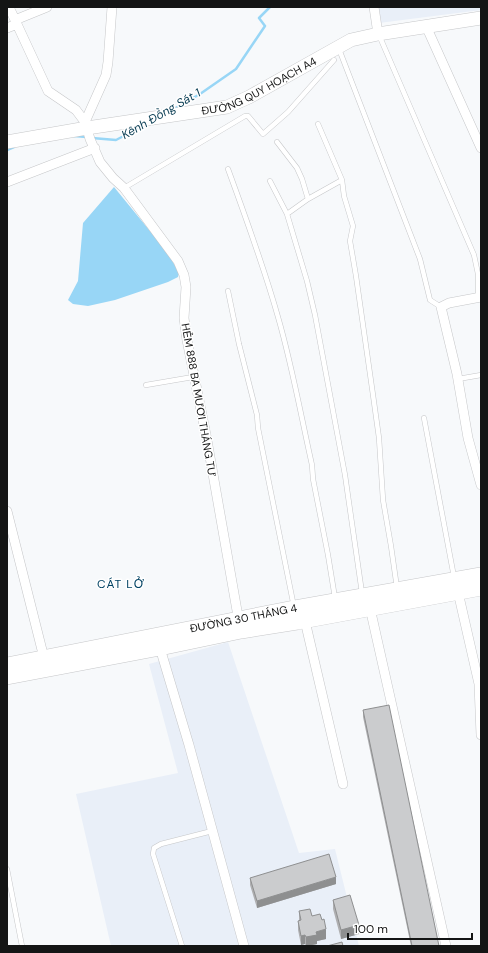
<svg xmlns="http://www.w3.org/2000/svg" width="488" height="953" viewBox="0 0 488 953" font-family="'DM Sans',sans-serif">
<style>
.built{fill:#e9eff8}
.water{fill:#98d6f6}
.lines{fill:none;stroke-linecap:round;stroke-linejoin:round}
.stream{stroke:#98d6f6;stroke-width:2.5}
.lane-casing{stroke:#c6c7c9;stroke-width:5.5}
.street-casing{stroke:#c6c7c9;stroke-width:10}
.secondary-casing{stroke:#c6c7c9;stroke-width:14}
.primary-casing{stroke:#c6c7c9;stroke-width:16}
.lane{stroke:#fff;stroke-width:4.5}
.street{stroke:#fff;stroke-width:9}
.secondary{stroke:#fff;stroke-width:13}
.primary{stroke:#fff;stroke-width:15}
.wall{fill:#afafb1}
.shaded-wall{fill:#8e8f90}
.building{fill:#cbccce;stroke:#8e8f90}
.labels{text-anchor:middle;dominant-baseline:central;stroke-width:3;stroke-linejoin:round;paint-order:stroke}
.street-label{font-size:11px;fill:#141515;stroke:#fff}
.water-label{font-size:12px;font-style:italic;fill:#0e4157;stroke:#fff}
.neighbourhood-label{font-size:12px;letter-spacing:1px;fill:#024263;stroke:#fff}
</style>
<rect width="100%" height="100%" fill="#f7f9fb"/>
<path class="built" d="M377,7H481V10L379,23Z
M228,642L299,853L335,849L359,946H111L76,794L178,773L149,664Z"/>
<path class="water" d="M114,187L168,253L179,273L178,277L168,282L115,300L88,306L73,304L68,300L78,281L83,223Z"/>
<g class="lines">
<path class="stream" d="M172,110L200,94L236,69L265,26L259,18L270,7
M74,136L87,137
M92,138L116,140L143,126
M7,150L14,147"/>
<defs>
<path id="lane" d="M379,35L474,255L478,274V298
M339,49L420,259L430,300L441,307
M318,124L342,180L344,196L353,226L350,241L356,276L373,395L379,438L383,500L391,546L397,588
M277,142L297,168L302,179L308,199
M228,169C246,218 264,267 278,317C292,365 301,416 312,465L313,479L328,555L335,598
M270,181L287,214L307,281L315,315L345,475L362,593
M124,188L245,116H248L263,134L288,112L334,60
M287,214L308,199L342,180
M228,291L239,344L257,415L258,428L294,607
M458,379L481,375
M146,385L193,377
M424,418L454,577
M7,869L22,946
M182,946L153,854L154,848L161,844L212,831"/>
<path id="street" d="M9,7L48,91L76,110L85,122L90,139L100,162L113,178L124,188L178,261L184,275L186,287L184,318L187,340L207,440L239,622
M374,7L378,34
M15,20L47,7
M426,26L481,148
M7,28L17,24
M85,122L106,75L108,62L112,7
M7,182L95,148
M481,297L449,303L441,307L457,374L468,438L481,485
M7,511L44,658
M458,592L479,684L481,735
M370,608L446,946
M305,621L343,784
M160,648L189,745L244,946"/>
<g id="secondary">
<path id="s1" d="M7,142L87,128L227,107L249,97L351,40L378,34L481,18"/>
</g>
<g id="primary">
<path id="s2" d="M7,665L294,608L481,575"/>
<path d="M7,677L160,648L241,631L297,622L481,588"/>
</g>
</defs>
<use href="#lane" class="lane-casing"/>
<use href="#street" class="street-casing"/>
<use href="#secondary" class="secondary-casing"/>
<use href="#primary" class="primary-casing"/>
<use href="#lane" class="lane"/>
<use href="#street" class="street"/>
<use href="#secondary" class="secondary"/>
<use href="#primary" class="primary"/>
</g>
<path class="wall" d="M363,710L439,946H411L363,717Z
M250,878L336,884L257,908L250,885Z
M333,900L359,934L341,939L333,909Z
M299,911L312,916L326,939L317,941V944L308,946H306L305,944L301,945L298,930V921H299Z"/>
<path class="shaded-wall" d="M336,877V884L257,908V901Z
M359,925V934L341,939V930Z
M326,929V939L317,941V944L306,946V937L316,932Z
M305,935V944L301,945V936Z"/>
<path class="building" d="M389,705L439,946H412L363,710Z
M329,854L336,877L257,901L250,878Z
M350,895L359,925L341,930L333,900Z
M310,909L312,916L320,914L322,920L324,919L326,929L316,932L317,935L306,937L305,935L301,936L298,921L301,920L299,911Z
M342,942L343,946H327Z"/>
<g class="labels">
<g class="street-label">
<text stroke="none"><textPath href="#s1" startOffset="260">ĐƯỜNG QUY HOẠCH A4</textPath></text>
<text transform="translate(199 400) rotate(80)">HẺM 888 BA MƯƠI THÁNG TƯ</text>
<text stroke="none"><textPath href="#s2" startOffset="241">ĐƯỜNG 30 THÁNG 4</textPath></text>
</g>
<g class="water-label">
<text transform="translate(161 114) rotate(-30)">Kênh Đồng Sát 1</text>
</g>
<g class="neighbourhood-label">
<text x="121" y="584">CÁT LỞ</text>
</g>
</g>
<rect width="488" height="953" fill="none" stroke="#141515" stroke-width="16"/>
<path d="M348 933v6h124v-6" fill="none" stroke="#141515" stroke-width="2"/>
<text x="354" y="933" font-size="12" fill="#141515" stroke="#ffffff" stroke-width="3" paint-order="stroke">100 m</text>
</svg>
